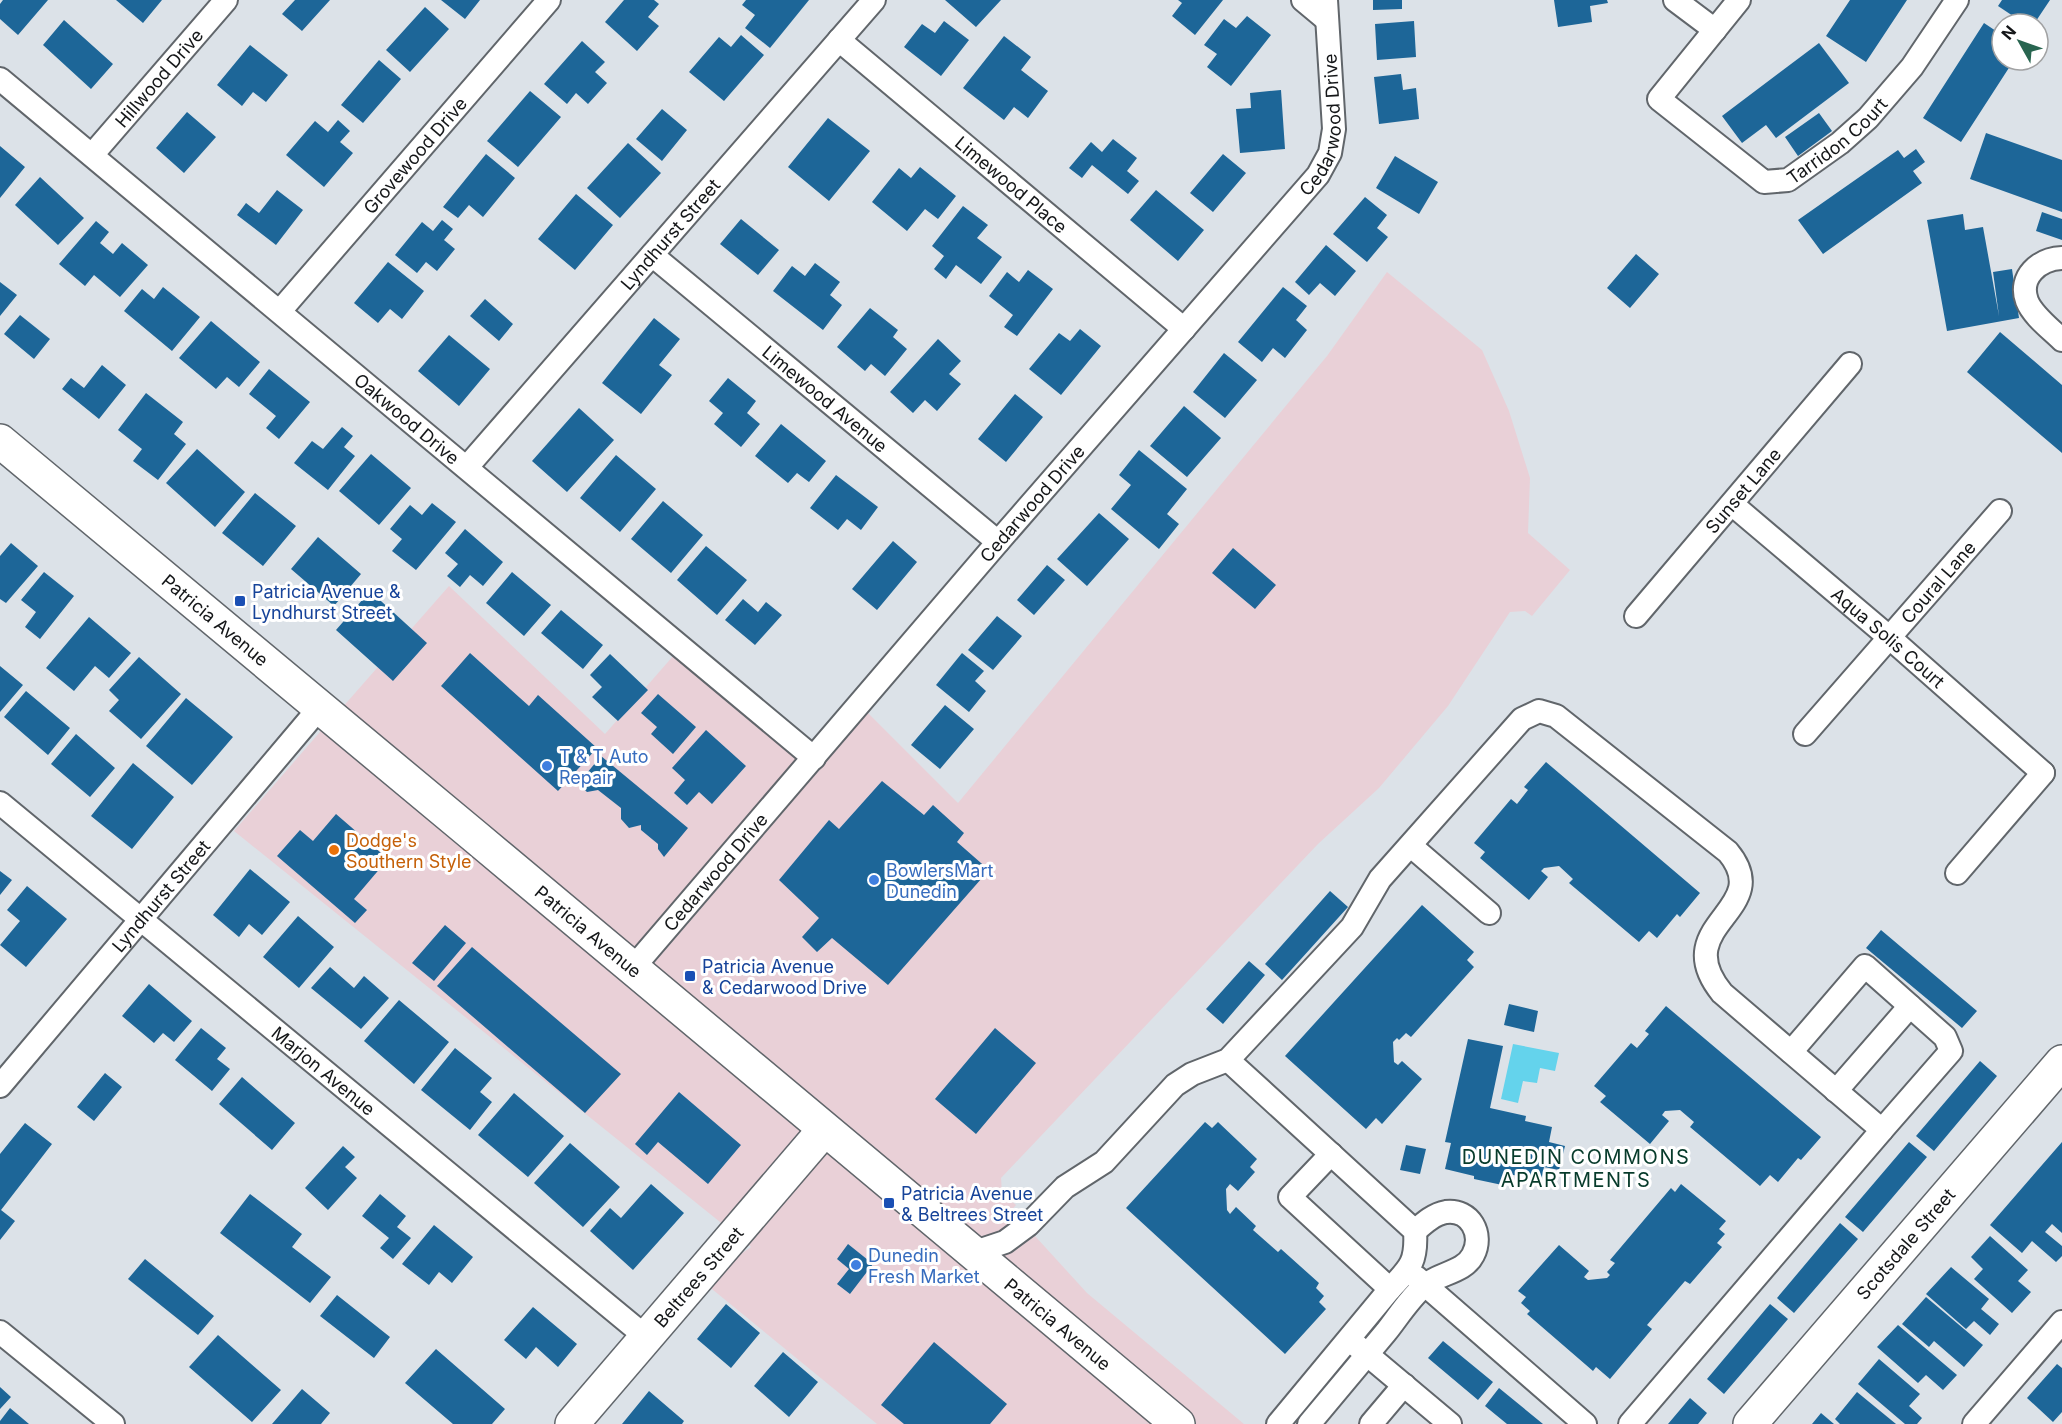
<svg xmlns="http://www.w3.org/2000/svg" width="2062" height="1424" viewBox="0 0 2062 1424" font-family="Inter,sans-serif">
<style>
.commercial{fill:#e9d0d7}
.water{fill:#64d3ec}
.building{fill:#1d6698}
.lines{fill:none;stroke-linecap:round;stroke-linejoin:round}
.street-casing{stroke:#61666b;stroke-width:26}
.secondary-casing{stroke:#61666b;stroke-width:36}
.street{stroke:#fff;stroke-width:22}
.secondary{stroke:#fff;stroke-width:33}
.transit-dot{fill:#1a4fb4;stroke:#fff;stroke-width:2}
.shop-dot{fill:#3f7fe0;stroke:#fff;stroke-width:2}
.food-dot{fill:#e8710a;stroke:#fff;stroke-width:2}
.labels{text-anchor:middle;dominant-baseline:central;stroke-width:6;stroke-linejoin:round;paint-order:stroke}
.street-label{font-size:18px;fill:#141618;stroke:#fff}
.transit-label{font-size:18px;fill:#164399;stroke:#fff;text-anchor:start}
.shop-label{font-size:18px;fill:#366cbe;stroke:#fff;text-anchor:start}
.food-label{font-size:18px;fill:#c56008;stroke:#fff;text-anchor:start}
.neighbourhood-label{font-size:20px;letter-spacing:1.5px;fill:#073b2b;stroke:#fff}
</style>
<rect width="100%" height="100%" fill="#dce2e8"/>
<path class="commercial" d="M1387,272L1482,350L1509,411L1530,478L1528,533L1570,570L1532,616L1525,611L1510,612L1448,706L1379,788L1318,844L1001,1178L1002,1193L1016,1205L1005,1218L1010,1223L998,1232L974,1240L649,969L868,713L958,803L1327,356Z
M449,586L605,734L674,655L797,758L630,953L341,709Z
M326,725L807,1130L725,1226L234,831Z
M826,1146L1160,1424H877L707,1285L725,1265L751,1247L745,1241Z
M1035,1236L1087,1293L1244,1424H1195L996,1258L1013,1252Z"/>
<path class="water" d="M1513,1044L1559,1053L1555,1071L1540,1068L1537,1083L1523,1081L1518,1103L1501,1099Z"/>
<path class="building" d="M3,0H48L18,35L0,19V4Z
M116,0H162L143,23Z
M295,0H330L302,31L282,14Z
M441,0H480L465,19Z
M624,0H654L659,4L648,17L659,26L637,51L605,22Z
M746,0H809L770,48L745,28L755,15L742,5Z
M945,0H1001L976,27Z
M1178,0H1223L1195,35L1172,16L1182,3Z
M1373,0H1402V9L1373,10Z
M1554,0H1607L1608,3L1590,6L1592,22L1558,27Z
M1850,0H1907L1866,62L1826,36Z
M2002,0H2050L2034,24H2025L1998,6Z
M425,7L449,29L410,72L386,50Z
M1247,16L1271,35L1231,86L1207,67L1217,54L1204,45L1224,19L1236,28Z
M64,20L113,64L91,89L43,45Z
M944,21L969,40L941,76L904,47L922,24L935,33Z
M1414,21L1416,57L1377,60L1375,24Z
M1984,23L2002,35V60H2014L1961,142L1923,118Z
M741,35L764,55L724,101L689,72L719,37L731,47Z
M1004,36L1031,57L1021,70L1048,91L1028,118L1014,107L1004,120L963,88Z
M582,41L605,62L595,72L607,83L588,104L576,93L567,104L544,84Z
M1819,43L1849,83L1776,138L1766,125L1742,143L1722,116Z
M250,45L288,75L266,102L253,92L242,106L217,85Z
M379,60L401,79L363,123L341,105Z
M1401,74L1403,90L1416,88L1419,119L1379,124L1374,77Z
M1281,90L1285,149L1240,153L1236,109L1251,108L1250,93Z
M530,91L561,117L518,167L487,141Z
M662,109L687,130L662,161L636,139Z
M187,112L216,137L184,173L156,148Z
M1819,113L1832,131L1798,156L1785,137Z
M828,118L870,151L829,201L788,167Z
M338,120L350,131L340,142L353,153L324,187L286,155L315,121L328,132Z
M1986,133L2062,160V212L1970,179Z
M1113,139L1137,158L1127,171L1139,181L1128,194L1092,165L1082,178L1069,168L1091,142L1102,152Z
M628,143L661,173L620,218L587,188Z
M0,146L25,167L0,198Z
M1916,149L1925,162L1913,171L1922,183L1823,254L1798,220L1898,150L1904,158Z
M486,154L515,178L483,217L469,205L458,218L443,207Z
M1223,154L1246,173L1213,212L1190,193Z
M1395,156L1438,182L1419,214L1376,188Z
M920,167L956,196L938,219L925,209L907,231L872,202L899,168L911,178Z
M40,177L84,218L58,245L15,205Z
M277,190L303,210L276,245L237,215L246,203L259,213Z
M1156,190L1204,230L1178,261L1130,220Z
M576,194L613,225L575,270L538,239Z
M1365,197L1387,215L1377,228L1388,237L1367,262L1333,234Z
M963,206L988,225L977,238L1002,257L981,284L956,265L946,279L934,269L944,256L932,246Z
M2042,212L2062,219V240L2036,231Z
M1963,214L1965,230L1983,227L1999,316L1993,272L2012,269L2019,318L1947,331L1927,220Z
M741,219L779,250L758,275L720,244Z
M442,220L453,229L444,240L455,249L437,271L426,262L417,273L395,255L422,222L433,231Z
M96,221L109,232L100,243L113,254L122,243L148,265L120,297L94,275L85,286L59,264Z
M1326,245L1356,271L1335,296L1320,283L1309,295L1295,282Z
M1636,254L1659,274L1630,308L1607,288Z
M388,262L424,291L402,319L390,309L378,323L354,303Z
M815,263L840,282L830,295L842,305L823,330L773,291L792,266L805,276Z
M1028,270L1053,289L1017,336L1004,327L1013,315L989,296L1007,272L1019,282Z
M0,282L17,295L0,316Z
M163,287L200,317L172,351L124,311L142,289L154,299Z
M1283,287L1307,306L1296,320L1307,330L1285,358L1273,348L1262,362L1238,342Z
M485,299L513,324L499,341L470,316Z
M870,308L898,330L893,337L907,349L885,376L871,364L865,371L837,347Z
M20,315L50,339L34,359L4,334Z
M654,318L680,339L659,365L672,375L641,414L602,383Z
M211,321L260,362L239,387L227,377L216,389L179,358Z
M1080,329L1101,346L1061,395L1029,369L1059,333L1070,341Z
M2000,332L2062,385V453L1967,372Z
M449,335L490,369L459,406L418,371Z
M938,339L961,361L949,374L961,384L937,411L925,400L913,413L890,392Z
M1224,353L1257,380L1225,418L1193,392Z
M102,365L126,385L99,419L62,389L71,378L84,388Z
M269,369L310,402L279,439L266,428L276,416L249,394Z
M728,378L756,401L747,413L760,424L741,447L714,424L723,413L709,401Z
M146,393L183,422L174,434L186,444L158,480L133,461L142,449L118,430Z
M1015,394L1043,417L1006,462L978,439Z
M1184,406L1221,438L1187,477L1150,446Z
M579,408L614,440L567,492L532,461Z
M781,424L826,461L809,482L797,473L788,483L755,456Z
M342,427L353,436L344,447L355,456L328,490L294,463L312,441L323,449Z
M197,449L245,492L215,527L166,483Z
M1139,450L1187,489L1167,514L1179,524L1159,549L1111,509L1131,485L1119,475Z
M371,454L411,488L379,525L339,491Z
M616,455L656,489L620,532L580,498Z
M836,475L878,507L861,530L847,519L838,530L810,508Z
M255,493L296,526L263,566L222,533Z
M663,501L703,535L671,573L631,539Z
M432,503L456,522L416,570L392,551L402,539L390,529L410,505L422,515Z
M1099,513L1129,539L1087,586L1057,559Z
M465,529L503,562L483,586L470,575L460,587L447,576L458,564L445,553Z
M318,537L361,574L334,606L291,569Z
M893,541L917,562L877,610L852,589Z
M11,543L38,566L6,603L0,599V556Z
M706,546L747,580L717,615L677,580Z
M1233,548L1276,585L1255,609L1212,573Z
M1047,565L1065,580L1034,615L1017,600Z
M44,572L74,596L40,639L25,627L36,612L21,600Z
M512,572L551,605L524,636L486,603Z
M370,591L427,643L393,681L336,630Z
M743,599L758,612L766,602L782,615L755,645L725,620Z
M561,610L603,645L583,669L541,633Z
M997,616L1022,636L993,670L968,650Z
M89,617L131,653L109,678L95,666L74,691L46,668Z
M470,653L529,706L538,695L597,748L558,791L441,686Z
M962,653L984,671L975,681L986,691L969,712L936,685Z
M610,654L648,690L618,721L592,697L602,687L590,675Z
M139,657L181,694L141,739L109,711L119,700L109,690Z
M0,666L23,685L0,712Z
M26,691L70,728L48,755L4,717Z
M658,694L696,727L673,754L651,734L657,727L641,713Z
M186,698L233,737L192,785L146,746Z
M945,705L974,729L940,769L911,745Z
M706,730L746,766L712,804L699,792L687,805L674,793L685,780L672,768Z
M76,734L115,768L90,797L51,764Z
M601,756L688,828L664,857L658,849V844L641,830V825L629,828L621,819V808L598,790L587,792L582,787V779Z
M1546,762L1700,893L1680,917L1677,914L1657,938L1649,931L1639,942L1569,883L1573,879L1559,866L1544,868L1541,871L1548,877L1529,900L1480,858L1485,852L1474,843L1511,799L1517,804L1528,790L1524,787Z
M133,763L174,797L132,849L91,816Z
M882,781L924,815L933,805L964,833L957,842L989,870L888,985L832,938L817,952L802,937L819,918L779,880L829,820L839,829Z
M336,814L388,859L354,899L367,910L355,923L277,856L300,830L313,841Z
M250,869L290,902L262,935L249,924L239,937L213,915Z
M0,871L12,880L0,895Z
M27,886L67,919L26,967L0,945L20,921L7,910Z
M1330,891L1348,907L1282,980L1265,964Z
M1422,905L1474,952L1467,960L1474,967L1411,1037L1406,1033L1399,1040L1397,1038L1393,1042L1394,1062L1398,1065L1402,1061L1422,1079L1382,1124L1376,1118L1366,1129L1285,1056Z
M298,916L334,947L299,988L263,957Z
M445,925L466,943L434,981L412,963Z
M1881,930L1977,1011L1962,1028L1866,948Z
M472,947L621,1074L585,1113L437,986Z
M1249,961L1265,975L1223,1024L1206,1009Z
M330,967L354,988L364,976L389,998L361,1029L311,988Z
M149,984L192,1021L174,1042L163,1033L154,1043L122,1016Z
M399,1000L449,1042L414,1084L364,1041Z
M1509,1004L1538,1011L1534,1032L1504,1025Z
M1666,1006L1821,1137L1801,1160L1798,1158L1778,1182L1770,1175L1760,1186L1690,1127L1694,1122L1680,1110L1665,1111L1662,1115L1669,1121L1650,1144L1600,1102L1606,1096L1594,1086L1631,1043L1637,1048L1649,1034L1645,1031Z
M201,1028L226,1048L217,1059L230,1069L212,1091L175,1060Z
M995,1028L1036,1063L976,1134L935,1099Z
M1468,1039L1503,1046L1490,1108L1526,1116L1525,1121L1552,1127L1549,1142L1565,1146L1559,1170L1544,1167L1541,1181L1509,1174L1507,1186L1474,1179V1176L1445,1169L1451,1143L1445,1142Z
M455,1048L492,1078L480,1092L492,1102L470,1130L421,1090Z
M1980,1061L1997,1076L1934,1151L1916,1136Z
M105,1073L122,1087L94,1121L77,1107Z
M242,1077L295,1123L272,1150L219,1104Z
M679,1092L741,1145L708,1184L658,1142L647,1155L635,1144Z
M514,1093L564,1136L528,1177L478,1135Z
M1205,1122L1212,1128L1218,1122L1257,1159L1250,1167L1255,1172L1238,1191L1230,1184L1226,1189L1227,1210L1230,1214L1236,1207L1256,1226L1253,1230L1278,1252L1281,1249L1319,1283L1316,1288L1324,1296L1319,1302L1326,1309L1285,1354L1126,1208Z
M25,1123L52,1144L1,1210L15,1221L0,1240V1154Z
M1909,1142L1927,1157L1863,1232L1845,1217Z
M2062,1142V1233L2052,1224L2045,1232L2062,1246V1256L2056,1262L2032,1241L2022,1253L1990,1225Z
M570,1143L620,1187L583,1227L534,1183Z
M1406,1145L1426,1149L1420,1174L1400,1170Z
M343,1146L355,1157L345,1167L357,1178L328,1210L305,1188Z
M651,1184L684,1213L633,1270L590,1231L610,1208L621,1218Z
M1681,1184L1726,1221L1719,1229L1725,1234L1717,1243L1722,1247L1690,1284L1685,1281L1647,1325L1652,1329L1610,1379L1596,1367L1593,1371L1527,1314L1530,1311L1521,1303L1526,1297L1518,1291L1559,1245L1589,1271L1584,1277L1588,1280L1607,1278L1610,1275L1607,1272L1615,1263L1610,1260L1671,1188L1675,1192Z
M250,1194L302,1234L292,1247L331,1277L310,1303L220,1233Z
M380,1194L406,1216L397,1227L411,1238L393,1259L380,1248L389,1238L362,1216Z
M1840,1223L1858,1239L1794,1313L1777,1298Z
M434,1225L473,1257L452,1283L439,1272L429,1285L402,1264Z
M1990,1236L2028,1270L2018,1281L2031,1292L2012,1313L1974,1279L1983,1269L1971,1257Z
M848,1244L873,1264L850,1294L837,1284L849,1269L837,1259Z
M145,1259L214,1316L198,1335L128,1279Z
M1951,1267L1989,1299L1981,1309L1999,1324L1990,1335L1974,1321L1966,1329L1926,1294Z
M337,1295L390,1337L374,1358L320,1316Z
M1926,1297L1983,1345L1964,1367L1934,1341L1929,1347L1902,1324Z
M726,1304L760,1333L731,1368L697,1339Z
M1770,1304L1788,1319L1724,1394L1707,1379Z
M533,1307L577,1344L558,1367L536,1347L526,1359L504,1340Z
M1898,1325L1957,1375L1943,1390L1926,1375L1918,1383L1877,1347Z
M218,1335L281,1390L252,1422L189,1367Z
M1443,1341L1493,1382L1478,1400L1428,1358Z
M934,1342L1007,1404L990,1424H904L881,1405Z
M436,1349L505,1409L492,1424H453L405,1383Z
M783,1352L818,1382L789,1417L754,1386Z
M1879,1359L1920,1394L1909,1406L1922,1418L1917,1424H1905L1858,1384Z
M2057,1364L2062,1368V1412L2053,1422L2027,1398Z
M0,1387L11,1397L0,1409Z
M1499,1388L1543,1424H1507L1485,1406Z
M302,1389L330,1413L321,1424H272Z
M649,1391L684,1421L682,1424H622Z
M1857,1392L1896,1424H1840L1835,1419Z
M1690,1398L1707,1413L1698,1424H1668Z
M10,1408L29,1424H0V1421Z
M1821,1413L1834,1424H1812Z"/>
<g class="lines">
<defs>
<g id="street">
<path d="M1303,0L1327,20"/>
<path d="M1675,0L1715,30"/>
<path id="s1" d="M1739,0L1659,99L1764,182L1788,180L1840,143L1868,118L1912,67L1957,0"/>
<path id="s2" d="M839,40L1184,329"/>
<path id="s3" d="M0,79L814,758"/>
<path id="s4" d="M92,155L226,0"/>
<path id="s5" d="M652,255L998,542"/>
<path d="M2062,258C2039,259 2018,277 2027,301C2033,316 2051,329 2062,340"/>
<path id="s6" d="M280,311L549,0"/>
<path id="s7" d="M467,467L874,0"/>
<path id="s8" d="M1733,505L1890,638L2043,773"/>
<path id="s9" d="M1636,616L1850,364"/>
<path id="s10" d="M1805,734L2000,511"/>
<path id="s11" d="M0,803L646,1337"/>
<path d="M1411,846L1489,913"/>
<path d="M1957,873L2043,773"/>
<path id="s12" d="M632,969L998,542L1318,175L1330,153L1334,129L1326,0"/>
<path d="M1791,1052L1865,966L1945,1037L1951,1051L1882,1130"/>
<path d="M1228,1060L1415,1231C1417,1261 1411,1267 1390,1289L1278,1424"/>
<path id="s13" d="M0,1086L321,706"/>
<path d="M1836,1091L1910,1006"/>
<path d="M1331,1154L1290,1197L1390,1289"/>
<path d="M972,1253L1005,1242L1028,1225L1065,1187L1104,1162L1175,1085L1192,1074L1228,1060L1352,927L1380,879L1522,719L1539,711L1556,716L1728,852C1777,911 1666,924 1722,993L1882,1130L1630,1424"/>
<path d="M1416,1277L1585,1424"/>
<path d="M0,1332L113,1424"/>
<path d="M1357,1346L1450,1424"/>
<path d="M1309,1424C1335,1393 1360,1363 1386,1332C1398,1317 1409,1299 1424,1286C1438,1273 1464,1273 1473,1255C1484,1234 1470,1209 1446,1212C1434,1214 1424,1223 1415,1231"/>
<path d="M1371,1424L1404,1385"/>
<path d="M1974,1424L2062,1322"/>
</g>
<g id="secondary">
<path id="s14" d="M0,441C394,767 785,1097 1178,1424"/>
<path id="s15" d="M572,1424L824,1130"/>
<path id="s16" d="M1750,1424L2062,1062"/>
</g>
</defs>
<use href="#street" class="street-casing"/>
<use href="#secondary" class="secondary-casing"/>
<use href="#street" class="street"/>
<use href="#secondary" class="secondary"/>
</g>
<g class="transit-dot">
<rect x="234" y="595" width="12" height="12" rx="3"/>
<rect x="684" y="970" width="12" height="12" rx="3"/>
<rect x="883" y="1197" width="12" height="12" rx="3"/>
</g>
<g class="shop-dot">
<circle cx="547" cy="766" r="6"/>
<circle cx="874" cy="880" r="6"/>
<circle cx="856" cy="1265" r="6"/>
</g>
<circle class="food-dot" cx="334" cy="850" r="6"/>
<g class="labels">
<g class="street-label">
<text stroke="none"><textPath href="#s4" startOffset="102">Hillwood Drive</textPath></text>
<text stroke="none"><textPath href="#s12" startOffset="1100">Cedarwood Drive</textPath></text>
<text stroke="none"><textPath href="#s1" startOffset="348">Tarridon Court</textPath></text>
<text stroke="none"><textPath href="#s6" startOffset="206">Grovewood Drive</textPath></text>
<text stroke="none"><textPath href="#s2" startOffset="225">Limewood Place</textPath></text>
<text stroke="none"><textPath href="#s7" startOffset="309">Lyndhurst Street</textPath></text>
<text stroke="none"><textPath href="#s5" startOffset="225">Limewood Avenue</textPath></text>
<text stroke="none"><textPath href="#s3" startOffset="530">Oakwood Drive</textPath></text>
<text stroke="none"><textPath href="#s9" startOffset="165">Sunset Lane</textPath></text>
<text stroke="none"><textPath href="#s12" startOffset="614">Cedarwood Drive</textPath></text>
<text stroke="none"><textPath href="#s10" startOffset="202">Coural Lane</textPath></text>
<text stroke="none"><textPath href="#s14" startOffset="280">Patricia Avenue</textPath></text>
<text stroke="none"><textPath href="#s8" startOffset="204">Aqua Solis Court</textPath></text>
<text stroke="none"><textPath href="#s12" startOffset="128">Cedarwood Drive</textPath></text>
<text stroke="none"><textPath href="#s13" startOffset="249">Lyndhurst Street</textPath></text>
<text stroke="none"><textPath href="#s14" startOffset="766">Patricia Avenue</textPath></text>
<text stroke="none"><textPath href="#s11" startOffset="420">Marjon Avenue</textPath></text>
<text stroke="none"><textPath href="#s16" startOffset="238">Scotsdale Street</textPath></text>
<text stroke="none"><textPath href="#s15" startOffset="194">Beltrees Street</textPath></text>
<text stroke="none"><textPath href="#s14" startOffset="1378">Patricia Avenue</textPath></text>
</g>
<g class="transit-label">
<text x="252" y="591">Patricia Avenue &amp;<tspan x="252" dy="21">Lyndhurst Street</tspan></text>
<text x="702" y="966">Patricia Avenue<tspan x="702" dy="21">&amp; Cedarwood Drive</tspan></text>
<text x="901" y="1193">Patricia Avenue<tspan x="901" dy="21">&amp; Beltrees Street</tspan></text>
</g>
<g class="shop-label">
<text x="559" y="756">T &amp; T Auto<tspan x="559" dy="21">Repair</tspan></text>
<text x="886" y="870">BowlersMart<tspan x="886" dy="21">Dunedin</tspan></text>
<text x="868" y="1255">Dunedin<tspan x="868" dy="21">Fresh Market</tspan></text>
</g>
<g class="food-label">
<text x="346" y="840">Dodge's<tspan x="346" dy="21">Southern Style</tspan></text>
</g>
<g class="neighbourhood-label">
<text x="1576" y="1157">DUNEDIN COMMONS<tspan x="1576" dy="23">APARTMENTS</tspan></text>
</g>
</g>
<g transform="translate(2020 42) rotate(310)"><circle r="28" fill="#ffffff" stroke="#a1a2a3" stroke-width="1.5"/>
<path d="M0-4.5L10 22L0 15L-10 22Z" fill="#286550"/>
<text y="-9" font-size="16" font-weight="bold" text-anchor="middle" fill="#141618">N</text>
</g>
</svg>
